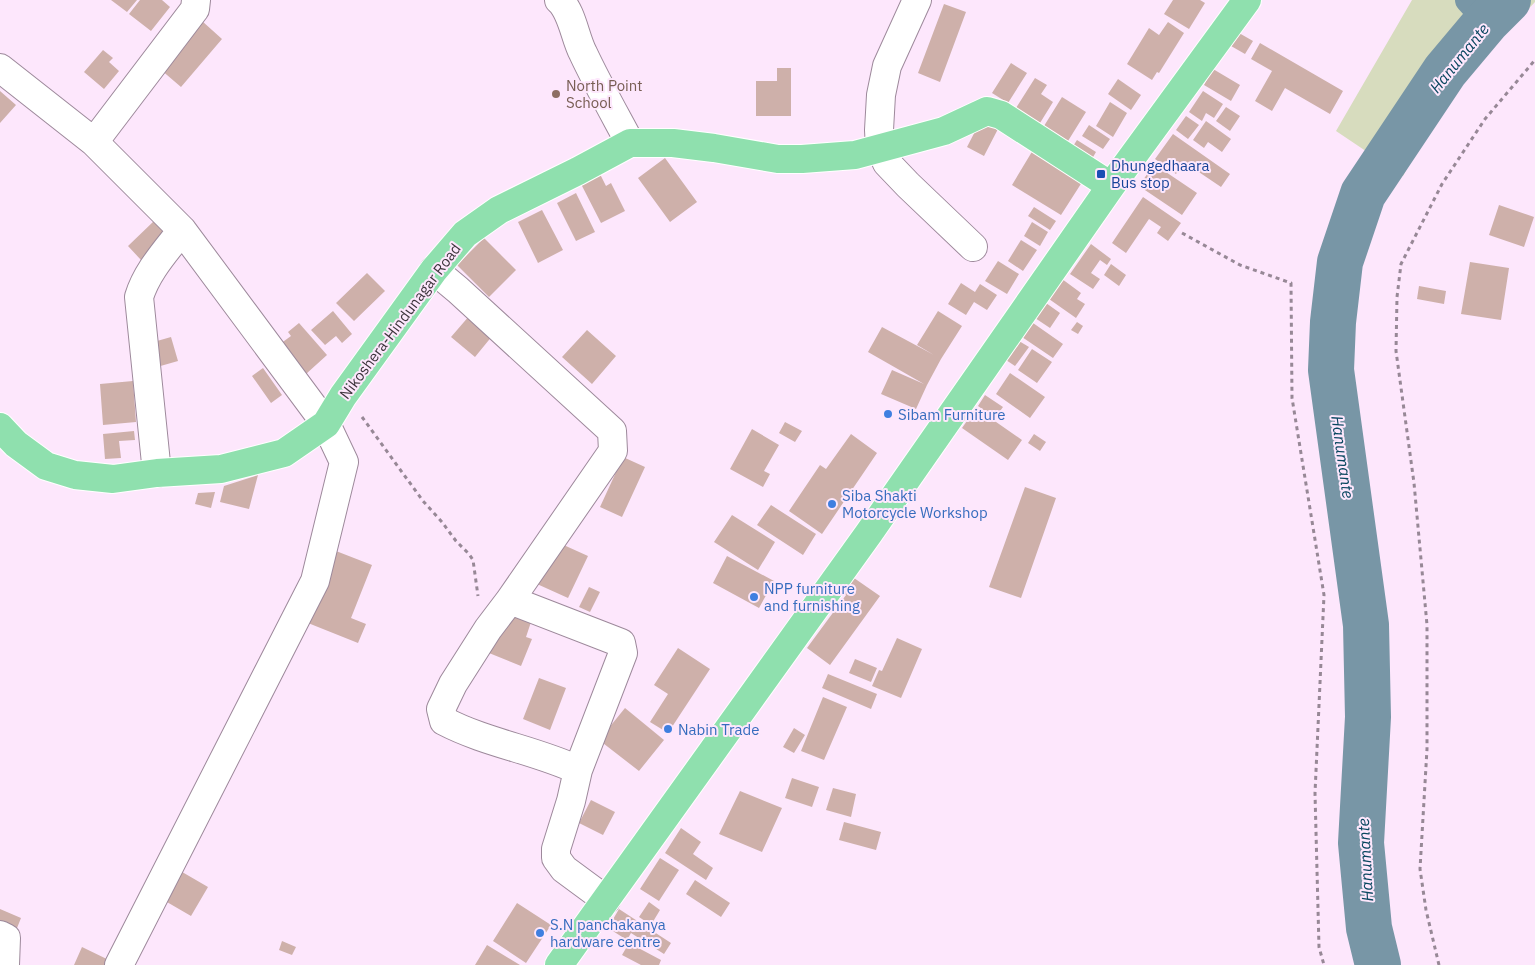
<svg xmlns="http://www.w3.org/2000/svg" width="1535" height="965" viewBox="0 0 1535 965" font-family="'IBM Plex Sans',sans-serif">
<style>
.green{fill:#d7dcbe}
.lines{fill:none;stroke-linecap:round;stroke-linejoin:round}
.canal{stroke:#7896a6;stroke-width:26}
.river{stroke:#7896a6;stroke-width:46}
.building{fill:#ceb0aa}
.minor-casing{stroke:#9d899b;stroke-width:30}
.major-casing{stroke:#fff;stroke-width:30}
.path{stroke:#978896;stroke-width:3;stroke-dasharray:4 4;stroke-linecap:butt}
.minor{stroke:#fff;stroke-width:28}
.major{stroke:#8fe0ae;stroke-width:28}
.education-dot{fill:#8d6e63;stroke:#fde7fc;stroke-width:2}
.transit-dot{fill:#1a4fb4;stroke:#fde7fc;stroke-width:2}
.shop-dot{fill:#3f7fe0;stroke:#fde7fc;stroke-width:2}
.labels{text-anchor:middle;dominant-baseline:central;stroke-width:4;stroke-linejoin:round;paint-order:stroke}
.education-label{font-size:15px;fill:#785e54;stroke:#fde7fc;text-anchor:start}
.transit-label{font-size:15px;fill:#164399;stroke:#fde7fc;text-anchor:start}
.street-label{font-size:15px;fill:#3d343c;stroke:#fde7fc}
.shop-label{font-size:15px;fill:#366cbe;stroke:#fde7fc;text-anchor:start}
.water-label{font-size:16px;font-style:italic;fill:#08465f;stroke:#fde7fc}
</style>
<rect width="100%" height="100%" fill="#fde7fc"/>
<path class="green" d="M1412,0H1535V2L1508,31L1479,57L1434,116L1403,176L1336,131Z"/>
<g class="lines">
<path class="canal" d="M1468,0L1487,21"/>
<path class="river" d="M1378,965L1369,928L1361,843L1368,717L1366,625L1331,370L1333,322L1340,262L1363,194L1445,71L1487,21L1508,0"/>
</g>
<path class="building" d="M111,0H137L127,12Z
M140,0H162L170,7L151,31L129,14Z
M1173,0H1200L1205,3L1189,29L1164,14Z
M944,4L966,12L940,82L918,73Z
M202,21L222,39L181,87L160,69Z
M1168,22L1184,33L1159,73L1157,72L1152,80L1127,64L1149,28L1159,35Z
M1239,33L1253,41L1245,54L1231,46Z
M1260,43L1343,91L1330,114L1285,88L1272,111L1255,101L1272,71L1251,59Z
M103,50L113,58L109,62L119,71L104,89L84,72Z
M1011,63L1027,73L1008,103L992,93Z
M777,68H791V116H756V81H777Z
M1213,69L1240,85L1231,101L1204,85Z
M1035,78L1047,85L1041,94L1053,102L1040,123L1016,108Z
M1118,79L1141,95L1131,110L1108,94Z
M0,91L16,105L0,123Z
M1203,91L1223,104L1214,118L1206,113L1202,121L1189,112Z
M1062,97L1086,112L1068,141L1044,126Z
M1110,102L1127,113L1113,137L1096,126Z
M1226,107L1240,116L1230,131L1216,121Z
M1186,116L1199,125L1188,139L1176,130Z
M982,118L999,127L984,156L967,147Z
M1206,121L1231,139L1222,152L1208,142L1204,148L1193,140Z
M1089,125L1110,139L1103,149L1082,136Z
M1173,134L1230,174L1221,187L1184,162L1176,174L1155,159Z
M1077,140L1096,152L1089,164L1070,151Z
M1036,145L1086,176L1061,215L1012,185Z
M665,158L697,202L670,222L638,178Z
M1154,164L1197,193L1182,215L1139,186Z
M599,172L606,186L611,183L625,211L601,223L580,182Z
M576,193L595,232L576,241L557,203Z
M1143,197L1181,223L1168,241L1157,233L1161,227L1149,219L1126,253L1112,243Z
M1499,205L1534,217L1524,247L1489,235Z
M1034,207L1056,221L1050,230L1028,216Z
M542,210L563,250L538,263L518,222Z
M154,221L167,235L141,260L128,246Z
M1032,222L1048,232L1040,246L1024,236Z
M484,238L516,270L489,297L457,265Z
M1021,240L1037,250L1023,271L1008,261Z
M1091,244L1111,259L1107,265L1100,260L1091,273L1100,279L1093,289L1070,274Z
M998,261L1019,274L1007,294L985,281Z
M1470,262L1509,268L1501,320L1461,314Z
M1111,264L1126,275L1119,286L1104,275Z
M367,273L385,291L354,321L336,303Z
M1062,279L1081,293L1077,299L1085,304L1076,318L1049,299Z
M961,283L975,292L980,284L997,295L987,310L974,302L966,315L948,304Z
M1419,286L1446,291L1444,304L1417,299Z
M1046,303L1060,313L1050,328L1035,318Z
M333,311L352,334L342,343L336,336L325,345L311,330Z
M938,311L962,326L941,359L927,385L916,409L881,394L892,370L924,384L868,352L882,327L934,355L917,345Z
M470,315L493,335L475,357L451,337Z
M1077,322L1083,326L1078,334L1071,330Z
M299,323L327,355L306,374L280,344L291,336L288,332Z
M1033,323L1063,344L1053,358L1022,337Z
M587,330L616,356L592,384L562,357Z
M171,337L178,361L157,367L150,343Z
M1019,341L1029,347L1015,366L1006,360Z
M1032,349L1052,362L1037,383L1018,370Z
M263,368L282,395L271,403L252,376Z
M1010,373L1045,397L1030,418L996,394Z
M133,381L136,422L103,425L100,384Z
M985,395L1003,407L995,418L978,406Z
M976,408L1022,440L1008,460L962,428Z
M785,422L802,431L795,442L779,433Z
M752,429L779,445L764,471L770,474L763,487L730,469Z
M134,431L135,440L119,441L121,458L105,459L103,434Z
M851,434L877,453L822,534L789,511L820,465L826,469Z
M1034,434L1046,442L1040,451L1028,443Z
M623,457L645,467L622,517L600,507Z
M258,475L249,509L220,502L224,486Z
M1025,487L1056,498L1021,598L989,587Z
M215,492L211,508L195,504L198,493Z
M771,505L816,534L803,555L757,525Z
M732,515L775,542L758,570L714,542Z
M557,542L588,556L568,598L537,584Z
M336,551L372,565L351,618L366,624L358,643L308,623Z
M727,556L774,581L759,608L713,583Z
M854,578L880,596L830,665L807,648L846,595L843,593Z
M589,587L600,592L590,612L579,607Z
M506,612L531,622L526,637L532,639L521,666L489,653Z
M897,638L922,649L901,698L872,686L879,670L882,671Z
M678,648L710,669L668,733L650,722L668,694L654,685Z
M855,659L877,668L871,682L849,673Z
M828,674L877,694L871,709L822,688Z
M539,678L566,688L550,730L523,719Z
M823,697L847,707L824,760L801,751Z
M625,708L664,740L639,771L599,740Z
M794,728L805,735L794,753L783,747Z
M792,778L819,787L812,807L785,798Z
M833,788L856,794L851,817L826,810Z
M740,791L782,808L762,852L719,834Z
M591,800L615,812L603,835L579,823Z
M844,822L881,832L876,850L839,840Z
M681,828L701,842L693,854L713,868L706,880L665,853Z
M660,858L679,870L659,901L640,889Z
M177,869L208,887L191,916L160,898Z
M695,880L730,903L721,917L686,894Z
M649,902L660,910L651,925L639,917Z
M517,903L551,925L526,963L493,941Z
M0,909L21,918L15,933L0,927Z
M619,909L671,943L664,954L631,933L627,940L608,928Z
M282,941L296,947L292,955L279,950Z
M629,943L661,960L659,965H641L622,955Z
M487,945L520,965H475Z
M82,947L115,963L113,965H74Z"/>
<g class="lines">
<defs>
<path id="minor" d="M559,0C572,11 575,38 583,53C597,83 614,113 630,143
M917,0L887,66L881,95L879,130L880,148L887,163L908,185L973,247
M0,68L94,142L182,230L326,424L344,462L315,581L119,965
M94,142L195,9L196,0
M434,270L458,290L612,431L613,451L510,600L488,629L453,684L441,709L444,721C486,743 535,750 578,770L571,801L556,849V858L564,869L606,900
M157,473L139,297C147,271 166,251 182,230
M510,600L621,643L623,653L578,770
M0,935L6,938L5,965"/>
<path id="major" d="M0,427L16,444L46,466L75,475L113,479L157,473L221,469L284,453L326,424L343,396L434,270L465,234L499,210L578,171L630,143H673L714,148L778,159H802L855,155L944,131L987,111L1001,115L1111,186
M559,965L869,533L1111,186L1247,0"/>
</defs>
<use href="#minor" class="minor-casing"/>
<use href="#major" class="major-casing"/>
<path class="path" d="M1182,233L1240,265L1291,283L1292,398L1324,595L1315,793L1319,947L1324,965
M362,417L423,501L442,522L456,541L469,554L473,560L478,596
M1439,965L1426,910L1420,869L1427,749V625L1414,483L1396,351L1397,297L1401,264L1442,184L1485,119L1535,60"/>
<use href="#minor" class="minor"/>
<use href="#major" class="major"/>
</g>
<circle class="education-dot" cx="556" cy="94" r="5"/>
<rect class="transit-dot" x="1096" y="169" width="10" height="10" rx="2.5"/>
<g class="shop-dot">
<circle cx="888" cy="414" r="5"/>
<circle cx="832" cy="504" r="5"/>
<circle cx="754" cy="597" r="5"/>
<circle cx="668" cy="729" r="5"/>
<circle cx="540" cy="933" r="5"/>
</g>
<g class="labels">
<g class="education-label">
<text x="566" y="85">North Point<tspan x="566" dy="17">School</tspan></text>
</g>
<g class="transit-label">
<text x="1111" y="165">Dhungedhaara<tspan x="1111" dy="17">Bus stop</tspan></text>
</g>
<g class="street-label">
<text transform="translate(400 321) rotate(-53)">Nikoshera-Hindunagar Road</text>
</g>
<g class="shop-label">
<text x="898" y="414">Sibam Furniture</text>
<text x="842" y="495">Siba Shakti<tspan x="842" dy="17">Motorcycle Workshop</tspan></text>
<text x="764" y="588">NPP furniture<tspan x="764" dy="17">and furnishing</tspan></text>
<text x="678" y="729">Nabin Trade</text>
<text x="550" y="924">S.N panchakanya<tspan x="550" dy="17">hardware centre</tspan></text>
</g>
<g class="water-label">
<text transform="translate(1459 58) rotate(-51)">Hanumante</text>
<text transform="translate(1343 457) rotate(82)">Hanumante</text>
<text transform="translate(1365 860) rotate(-93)">Hanumante</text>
</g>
</g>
</svg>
